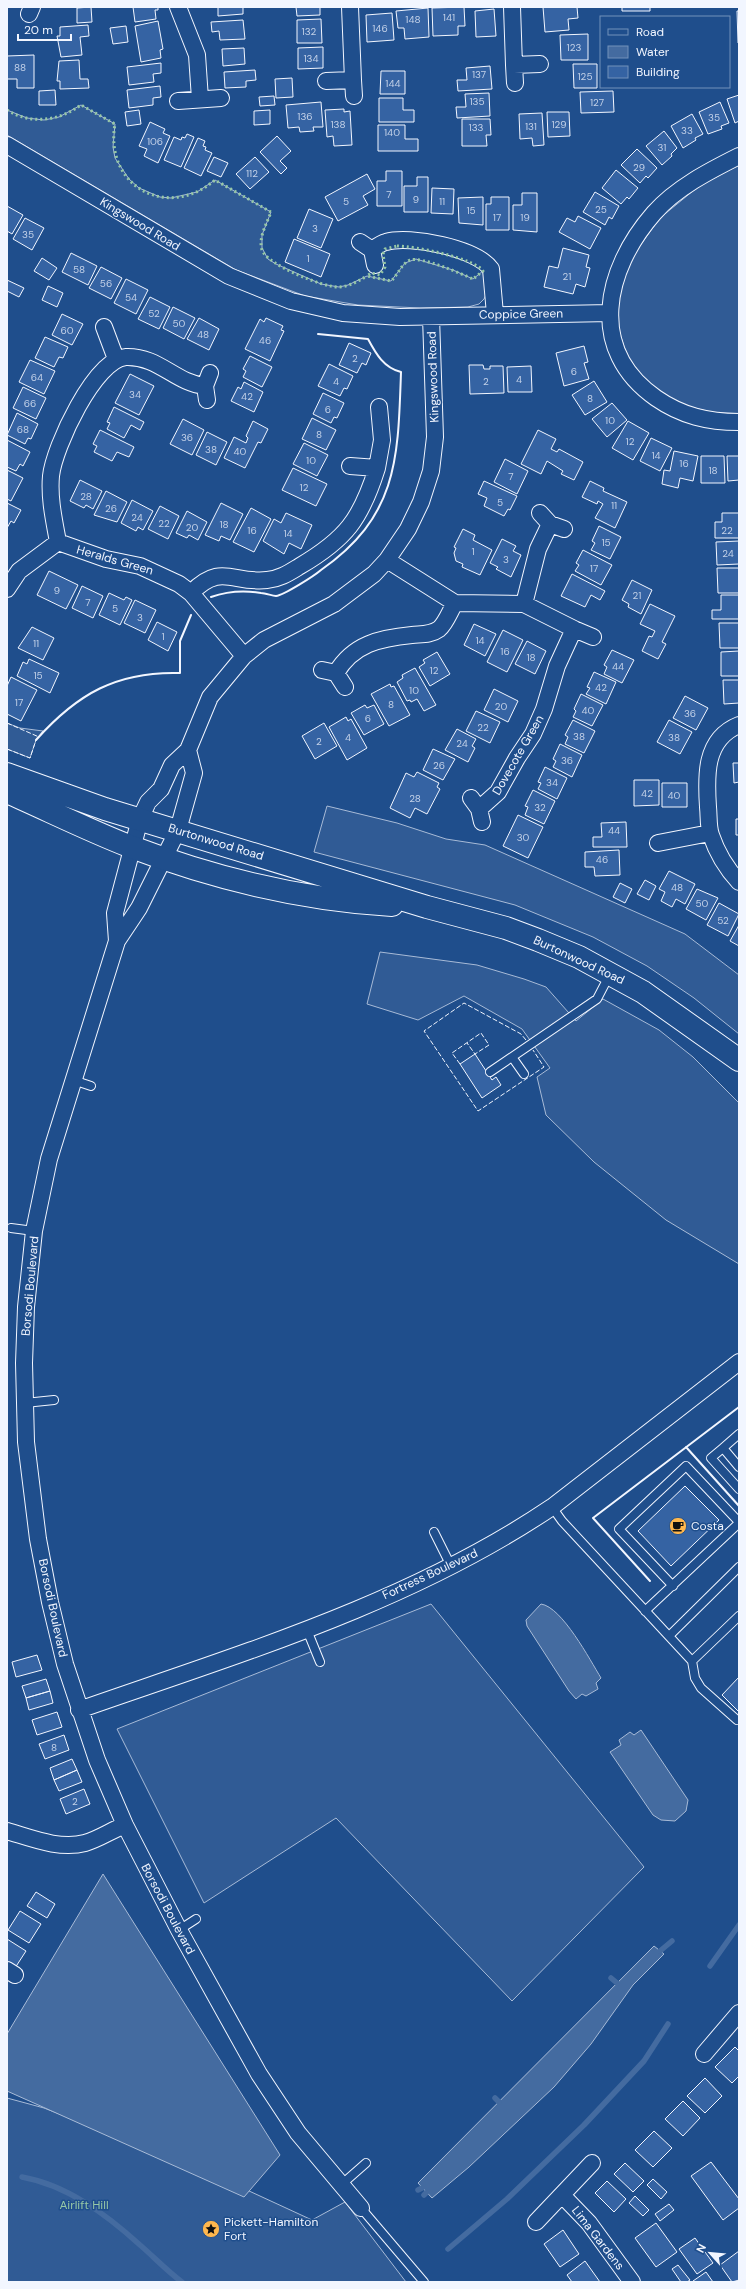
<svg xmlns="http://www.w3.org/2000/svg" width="746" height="2289" viewBox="0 0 746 2289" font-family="'DM Sans',sans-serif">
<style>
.built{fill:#305b95;stroke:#a8bbd7}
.water{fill:#446ba0;stroke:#a8bbd7}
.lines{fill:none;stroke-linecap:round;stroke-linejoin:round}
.stream{stroke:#446ba0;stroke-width:5.5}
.building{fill:#3563a3;stroke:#f2f6ff}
.service-casing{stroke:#f2f6ff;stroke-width:10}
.minor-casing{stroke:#f2f6ff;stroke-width:18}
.primary-casing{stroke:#f2f6ff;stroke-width:24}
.service{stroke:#1f4e8c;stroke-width:8}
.minor{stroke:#1f4e8c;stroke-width:16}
.primary{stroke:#1f4e8c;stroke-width:22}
.hedge{stroke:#97c8a6;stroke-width:3;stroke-dasharray:2 3;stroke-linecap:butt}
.fence{stroke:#f2f6ff;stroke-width:1;stroke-dasharray:5 2;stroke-linecap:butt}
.wall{stroke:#f2f6ff;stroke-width:2}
.labels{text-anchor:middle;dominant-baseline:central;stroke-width:3;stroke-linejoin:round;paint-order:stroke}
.number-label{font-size:10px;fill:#c3d1e8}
.street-label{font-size:12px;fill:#f2f6ff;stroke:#1f4e8c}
.poi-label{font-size:12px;fill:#f2f6ff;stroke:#1f4e8c;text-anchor:start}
.park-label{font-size:12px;fill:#97c8a6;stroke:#1f4e8c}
</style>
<rect width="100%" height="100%" fill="#1f4e8c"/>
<path class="built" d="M81,105L115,124L113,147L115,158L129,179L139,188L160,197L171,198L197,192L215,180L271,212L262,235V248L268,259L276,264L321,284L339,287L348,285L367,276L391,281L405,263L416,259L453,270L473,279L483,271L486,295L484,299L479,304L468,307L420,308L358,305L305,296L236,270L7,135V110L27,118L44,120L59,117Z
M739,165V414L723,415L678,404L644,379L628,360L619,330L617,299L628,267L636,251L660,218L699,186Z
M7,723L20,728L43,731L36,740L30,758L7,749Z
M327,806L397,823L446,839L485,845L685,934L739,975V1034L694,998L647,966L593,937L515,905L314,852Z
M380,952L477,965L524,979L546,987L576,1021L603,999L659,1030L693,1057L739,1103V1264L666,1220L594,1162L546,1115L537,1077L550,1068L522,1029L464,996L418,1020L367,1004Z
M431,1604L644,1867L512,2001L336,1818L204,1903L117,1729Z
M7,2098L44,2108L197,2167L312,2220L345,2202L406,2282H7Z"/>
<path class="water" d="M541,1604C562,1607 590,1660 601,1678L596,1683L598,1689L586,1696L582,1694L576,1699L569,1691L527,1626L526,1620Z
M641,1730L688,1800L686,1811L675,1821L661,1820L653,1815L610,1752L621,1745L619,1740L630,1732L634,1735Z
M103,1874L280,2155L244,2197L7,2091V2034Z
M654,1946L664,1954L633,1985L591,2044L554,2087L469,2167L432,2198L418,2183Z"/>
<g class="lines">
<path class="stream" d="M660,1951L672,1941
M710,1966L739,1925
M611,1978L617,1983
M495,2098L499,2102
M22,2177C67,2185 107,2215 140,2245C154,2257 167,2271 182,2282
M418,2190L422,2188
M424,2195L426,2193
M448,2249L507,2199L584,2125L644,2061L668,2024"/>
</g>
<path class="building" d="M91,7L92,22L77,23V8Z
M133,7H158V10H155L156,19L135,22Z
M218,7H243V14L218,16Z
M296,7H320V15L297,16Z
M464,7L465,26H458V35L433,36L432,8Z
M543,7H577L578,18L568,19L569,30L545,32Z
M622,7H650V11H622Z
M428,8L429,37L405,39L404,28H398L396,11Z
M494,9L496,36L476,37L475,11Z
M737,11H739V43H738Z
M392,13L394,40L367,42L366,15Z
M321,19L322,43H297V20Z
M243,20L245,39L220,40L219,31L212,32L211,22Z
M158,21L163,49L160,50L161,58L141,62L135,26Z
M88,25L89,36L80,37L82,55L61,57L57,36H60V27Z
M126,26L128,42L113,44L110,28Z
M588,34V60H561L560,35Z
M323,47V68L298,69V48Z
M244,48L245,64L223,66L222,49Z
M34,55V88H17V79H7V56Z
M79,60L80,79H88L89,88L60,89V81H57L59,61Z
M161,63V73L153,74L154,82L129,85L127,67Z
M573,64H597V88H574Z
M490,66L492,89L458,91L457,80H467L466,68Z
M255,70L256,80L246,81V87L225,88L224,72Z
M381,71H405V94H380Z
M292,78L293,97L276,98L275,79Z
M160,86L161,97L153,98V105L129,108L127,90Z
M55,90L56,105H39V91Z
M613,91L614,112L581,113L580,92Z
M489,93L490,116L457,118L456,107H466L465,94Z
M739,95V121L735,123L727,99Z
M274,96L275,105L260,106L259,97Z
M379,98H403V110H414V122H379Z
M321,102L323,127H313L314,131L300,132L299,127L288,128L286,105Z
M720,102L729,123L721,126L722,129L708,134L699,112Z
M344,109V112L350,111L352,145L334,146L333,136L327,137L325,110Z
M139,110L141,124L127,126L125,112Z
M270,110V124L254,125V111Z
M547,112H569L570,136L548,137Z
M542,113L544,145L533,146L532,138L520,139L519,114Z
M692,114L703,134L695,138L696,140L683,148L671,126Z
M462,119H490L491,135H486L487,146H462Z
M150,122L165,129L163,133L170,136L158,163L144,156L147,149L139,146Z
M378,125H405V139H418V151H378Z
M664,131L677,148L671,154L672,156L662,165L646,146Z
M187,134L194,137L181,167L164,160L174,137L181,140L182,137L185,138Z
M277,136L291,151L280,161L287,168L281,174L260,152Z
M198,138L205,141L203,146L206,147L205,150L212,153L201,176L184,168Z
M637,149L657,168L648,178L646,176L640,183L621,165Z
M214,157L228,163L221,177L207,171Z
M255,157L269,172L250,189L236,174Z
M616,170L638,188L629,199L627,197L621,204L602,188Z
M386,171H402V206H377V181H386Z
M367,174L375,189L363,196L368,205L338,221L325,197Z
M417,177H428V212H404V186H417Z
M432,188L454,189L453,214L431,213Z
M595,192L619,206L612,219L609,217L605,225L583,212Z
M522,193H537V232L513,230V205H522Z
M483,197V225L459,223L458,198Z
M491,197H509V230H486V204H491Z
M7,206L23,215L12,234L7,231Z
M309,209L333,219L321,248L297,238Z
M578,216L601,228L590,249L559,232L567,218L575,222Z
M25,218L44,228L32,250L13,239Z
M294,239L330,254L321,277L285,262Z
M563,248L589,255L586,267L590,268L585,287L576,284L573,294L544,287L549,266L558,268Z
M71,253L97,266L88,285L62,272Z
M42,258L57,268L49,280L34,271Z
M101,267L122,278L111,299L89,288Z
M126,279L148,290L136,314L114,303Z
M7,280L24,288L19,297L7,291Z
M48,286L63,293L57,307L42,300Z
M150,297L170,307L159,329L138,319Z
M173,307L195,318L184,339L163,328Z
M62,314L83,324L72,345L52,335Z
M199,318L219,329L209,350L187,339Z
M266,318L283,326L281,330L284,331L270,361L245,349L260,319L264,322Z
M45,337L68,347L63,358L59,357L54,367L35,358Z
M349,343L371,353L366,365L362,363L357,373L339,365Z
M584,346L588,362L584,363L589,379L564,386L556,353Z
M250,356L272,367L262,387L243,377L246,371L243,369Z
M30,360L55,371L44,394L19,382Z
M329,364L353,376L347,389L344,388L340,396L318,386Z
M469,365H483L484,369H490V366H503L504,393L470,394Z
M531,366L532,392H508L507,367Z
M130,374L154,386L139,415L115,403Z
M594,381L607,402L585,415L572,395Z
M244,382L263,392L254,412L231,401L238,387L241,389Z
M23,387L46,398L36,419L13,408Z
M323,393L344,403L337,418L334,417L331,423L313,414Z
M612,403L627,420L607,437L592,419Z
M114,407L144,422L140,430L131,425L124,438L107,429L110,423L107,422Z
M17,413L38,424L31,439L28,438L25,444L7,435Z
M312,418L336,430L326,450L302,439Z
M183,419L204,430L192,455L170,444Z
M253,421L268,429L261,443L258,442L245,468L224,458L234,437L246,443L248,438L246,436Z
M628,421L649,433L633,460L612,448Z
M100,430L134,447L129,457L117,452L112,461L94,452L97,446L93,444Z
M538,430L556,439L551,449L557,452L559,449L583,462L574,480L561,474L563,471L547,461L541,474L521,464Z
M207,432L227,442L216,465L196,455Z
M651,438L672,448L660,471L640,461Z
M7,440L30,452L23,466L20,464L16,471L7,467Z
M304,443L328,455L317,476L293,464Z
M674,451L698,456L693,481L680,478L678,488L662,484L664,470L670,471Z
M701,456H724L725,483H701Z
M727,456H739V480L728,481Z
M505,459L528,471L517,494L494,482Z
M293,468L327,484L316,506L282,490Z
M7,470L23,478L11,501L7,499Z
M80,480L102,491L93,509L86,505L84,508L70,501Z
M484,481L517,496L510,510L508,509L504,516L484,506L487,498L478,494Z
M590,481L604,488L603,491L627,502L615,528L595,518L603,504L598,501L597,504L582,497Z
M106,491L127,502L117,522L94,515Z
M132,500L153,511L143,530L138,527L136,531L121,523Z
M7,503L21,510L14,523L11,521L7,528Z
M221,503L243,514L230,540L221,536L219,541L205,535Z
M160,506L179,516L168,539L148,529Z
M251,508L271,519L254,552L233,542Z
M187,511L207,522L198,540L189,535L187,538L176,533Z
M286,513L312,525L301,549L289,543L284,554L263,541L274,519L281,523Z
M722,513H739V538H715V522H722Z
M599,526L621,537L610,559L591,550L595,543L592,541Z
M463,529L475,535L473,540L492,550L480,575L462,567L463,564L456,561L454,553L456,548L454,547Z
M502,539L516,546L513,551L521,555L511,577L496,569L498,567L490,563Z
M739,541V564L717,565L716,542Z
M583,550L612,565L601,585L575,571L579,565L576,563Z
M717,568H739V593H718Z
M49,571L78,585L66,609L37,595Z
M572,574L605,591L600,600L591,595L585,607L561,596Z
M632,580L652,590L641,614L628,607L629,604L622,600Z
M82,586L103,596L93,618L72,608Z
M109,593L124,600L126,597L132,600L120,625L99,615Z
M721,595H739V619H712V610H721Z
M135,600L156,610L145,633L124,623Z
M650,604L675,616L662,642L666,644L658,659L642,651L649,636L652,637L655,631L640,624Z
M157,622L177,632L168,651L148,640Z
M719,623H739V648H720Z
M474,624L496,634L485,656L464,645Z
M32,627L54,638L43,660L18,648Z
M503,630L523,640L507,672L487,662Z
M527,641L546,651L535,674L515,664Z
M612,650L634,660L622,683L604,674L607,667L604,665Z
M739,651V676H721V652Z
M437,652L450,674L430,686L419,667L425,663L423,660Z
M29,659L59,673L50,693L17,676L23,662L27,664Z
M415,668L436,705L424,711L417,699L411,702L410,700L407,701L397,682L403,678L402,675Z
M594,672L616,682L606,704L586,694L590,688L587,687Z
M11,677L37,690L21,721L7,714V686Z
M723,680H739V703L724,704Z
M390,684L391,687L394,686L410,715L389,726L371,694Z
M494,689L518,701L508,722L484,710Z
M581,694L603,705L592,726L573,717L576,711L574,709Z
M685,696L708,708L696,730L673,718Z
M365,705L367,708L374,705L384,724L364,735L351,713Z
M476,711L500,722L490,743L466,731Z
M346,717L348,721L351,719L367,748L347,760L329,727Z
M573,720L595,731L584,753L565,744L568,737L565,735Z
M669,720L692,732L680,754L657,742Z
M324,723L337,746L315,759L302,736Z
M457,729L476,739L472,746L475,748L468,762L445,750Z
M560,744L582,755L572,777L553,767L556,761L553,759Z
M433,749L455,759L443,780L423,770Z
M733,763H739V782L734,783Z
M545,767L567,778L557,799L538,789L541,783L538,782Z
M417,772L439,783L437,787L440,789L427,814L415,808L410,818L390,808L406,773L414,777Z
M634,780H659V805L634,806Z
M662,783H687V807H662Z
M533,790L555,801L544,824L525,815L528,807L525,806Z
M518,815L543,827L528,858L503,846Z
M736,819H739V835H736Z
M626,822L627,847H593V837H602L601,823Z
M619,850L620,875L595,876L594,867H585V852Z
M669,871L695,884L685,904L676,899L672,907L661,901L665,892L659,889Z
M645,880L656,886L649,900L637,894Z
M620,883L632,889L625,903L613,897Z
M697,889L718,898L706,920L686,909Z
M719,903L739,914L728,936L707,925Z
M739,925V946L730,941Z
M475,1054L492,1080L496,1077L501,1085L482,1098L460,1064Z
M685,1486L719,1520L671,1566L638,1531Z
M37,1655L42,1670L16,1677L12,1662Z
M739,1677V1712L722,1695Z
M46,1679L50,1691L26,1698L22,1686Z
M50,1691L53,1703L29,1710L26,1698Z
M57,1712L62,1727L37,1735L32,1720Z
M64,1735L69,1750L45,1759L39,1744Z
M72,1759L77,1770L54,1780L50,1768Z
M77,1770L82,1782L59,1791L54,1780Z
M84,1789L90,1804L66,1814L60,1799Z
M36,1892L55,1904L47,1918L27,1906Z
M20,1911L41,1924L29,1943L8,1930Z
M7,1939L26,1951L15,1968L7,1963Z
M735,2047L739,2051V2076L732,2083L715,2067Z
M705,2078L722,2096L705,2113L687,2096Z
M683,2101L700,2118L683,2136L665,2119Z
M654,2131L672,2148L653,2167L635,2150Z
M711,2162L739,2199V2208L723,2220L691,2176Z
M625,2163L644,2181L633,2192L614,2174Z
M653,2179L667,2192L661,2199L647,2185Z
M607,2181L626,2199L614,2212L595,2193Z
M635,2196L649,2210L643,2216L629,2203Z
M669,2204L674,2210L660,2221L655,2214Z
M656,2223L677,2252L656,2267L635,2238Z
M563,2230L579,2254L560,2267L544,2244Z
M695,2238L713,2263L697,2274L679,2249Z
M739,2251V2280L732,2282L720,2265Z
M585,2261L600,2282H572L567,2275Z
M678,2265L690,2280L687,2282H681L672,2269Z
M706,2272L713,2282H693V2281Z"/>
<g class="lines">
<defs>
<path id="service" d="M512,1057L524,1074
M490,1072L597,999L610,974
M73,1080L91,1086
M11,1228L34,1231
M25,1403L54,1400
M739,1434L723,1448L739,1467
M723,1448L711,1458L739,1489
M552,1507L562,1521L692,1661L695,1678L701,1688L737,1720
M434,1532L451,1566
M673,1586L619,1529L686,1466L739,1522
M645,1611L739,1523
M307,1630L320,1662
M669,1636L739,1567
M692,1661L739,1616
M179,1930L196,1919
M341,2185L366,2163
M361,2208L424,2282"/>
<path id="minor" d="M178,7L197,55L200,99
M350,7L353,80
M512,7L514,65
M29,14L32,7
M326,81L353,80L354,96
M515,83L514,65L540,64
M178,101L221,98
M7,145L229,276L291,301L343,313L400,317L610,313
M739,156C709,171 676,188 654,213C604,270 587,350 656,398C682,416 708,422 739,422
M360,242L372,250L375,265
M372,250C376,247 381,243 386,242C410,235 476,248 491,269L495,314
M104,327L116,359
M207,400L205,386L210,373
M350,466L377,468L382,440L379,407
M540,513L550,524L564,529
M58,542C54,520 49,498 51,476C54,447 95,359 126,357C159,356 175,383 205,386
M58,542L106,559L140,566L179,584L191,593L244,656
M387,560L455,603L524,604L574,629L557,666L544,709L533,734L517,758L498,792L479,809
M7,589L19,571L58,542
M191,593C221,562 233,584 267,580C280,579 290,572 300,566C346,539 361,519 377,468
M524,604L538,549L550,524
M574,629L593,637
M322,670L336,673L345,687
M336,673C353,644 380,638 412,635C421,634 431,635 439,629C446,623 450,611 455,603
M739,725C704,739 706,777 708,807C709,816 708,827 711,835C717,853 726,868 739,882
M188,750L194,773L178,830L139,908L117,941L49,1159L34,1231L26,1307L24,1363L26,1442L38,1539L50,1602L65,1664L97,1760L125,1825L179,1930L259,2074L298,2133L361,2208
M471,798L479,809L482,822
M658,843L710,833
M117,941L115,913L140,819L148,802L161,789L172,765L188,750L210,697L244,656L264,640L334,604L374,574L387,560L408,529L421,502L431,471L435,437L431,317
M79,1710C239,1654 410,1603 552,1507L739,1362
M7,1831C31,1838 60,1850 85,1843C99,1839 112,1830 125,1825
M7,1970L15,1975
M704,2054L739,2013
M562,2195L589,2223L632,2282
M536,2222L592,2163"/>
<path id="primary" d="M7,774L105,809L427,907L506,928L538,940L579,957L643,992L739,1060
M7,792C48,810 88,830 129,846C213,878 302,900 392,905"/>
</defs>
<use href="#service" class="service-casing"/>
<use href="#minor" class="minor-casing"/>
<use href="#primary" class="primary-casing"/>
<use href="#service" class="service"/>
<use href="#minor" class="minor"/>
<use href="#primary" class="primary"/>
<path class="hedge" d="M7,110C31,125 59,121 81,105L115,124C104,186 167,221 215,180L271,212C267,223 258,238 262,250C267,265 323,287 338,287C349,287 358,281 367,276
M397,246C414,246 474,258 483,271L473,279C462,274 421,256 410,260C401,264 398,275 391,281L367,276L371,273L380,275L385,267L383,254L385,249Z"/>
<path class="fence" d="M7,723L39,737
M7,749L30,758L36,740
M526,1040L521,1034L464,1003L424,1031L478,1111L544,1067L533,1050
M460,1064L452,1053L481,1033L489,1045L475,1054L467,1043"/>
<path class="wall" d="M211,597C228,591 243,590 261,593C266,593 272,596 276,596C284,595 314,576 321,570C398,516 398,459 401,372C384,368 376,354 368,339L318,334
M36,740C77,694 117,671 180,673V641L191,615
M686,1447L739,1506
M650,1581L593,1518L739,1407"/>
</g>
<defs>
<symbol id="cafe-disc" viewBox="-11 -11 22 22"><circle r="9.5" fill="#ffb74d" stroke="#1f4e8c"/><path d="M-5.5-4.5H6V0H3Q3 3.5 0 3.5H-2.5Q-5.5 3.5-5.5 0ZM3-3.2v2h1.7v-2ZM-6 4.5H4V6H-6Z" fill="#111"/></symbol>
<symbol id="sight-disc" viewBox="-11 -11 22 22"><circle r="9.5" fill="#ffb74d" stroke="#1f4e8c"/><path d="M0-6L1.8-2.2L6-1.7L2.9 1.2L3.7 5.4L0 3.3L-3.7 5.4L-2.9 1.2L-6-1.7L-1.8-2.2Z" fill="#111"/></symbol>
</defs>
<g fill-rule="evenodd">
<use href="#cafe-disc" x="668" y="1516" width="20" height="20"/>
<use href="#sight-disc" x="201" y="2219" width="20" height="20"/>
</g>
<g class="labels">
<g class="number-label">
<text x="449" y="17">141</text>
<text x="413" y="19">148</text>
<text x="380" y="28">146</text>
<text x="309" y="31">132</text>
<text x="574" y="47">123</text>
<text x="311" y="58">134</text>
<text x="20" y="67">88</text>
<text x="479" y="74">137</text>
<text x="585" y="76">125</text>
<text x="393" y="83">144</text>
<text x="477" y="101">135</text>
<text x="597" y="102">127</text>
<text x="305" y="116">136</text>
<text x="714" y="117">35</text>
<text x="338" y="124">138</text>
<text x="559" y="124">129</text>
<text x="531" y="126">131</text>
<text x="476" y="127">133</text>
<text x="687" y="130">33</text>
<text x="392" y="132">140</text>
<text x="155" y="141">106</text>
<text x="662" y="147">31</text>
<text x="639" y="167">29</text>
<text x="252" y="173">112</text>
<text x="389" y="194">7</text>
<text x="416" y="199">9</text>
<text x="346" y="201">5</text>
<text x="442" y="201">11</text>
<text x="601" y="209">25</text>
<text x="471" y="210">15</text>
<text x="497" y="217">17</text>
<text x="525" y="217">19</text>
<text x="315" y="228">3</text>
<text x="28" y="234">35</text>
<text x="308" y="258">1</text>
<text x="79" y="269">58</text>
<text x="567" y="276">21</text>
<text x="106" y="283">56</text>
<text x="131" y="297">54</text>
<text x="154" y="313">52</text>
<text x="179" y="323">50</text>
<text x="67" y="330">60</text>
<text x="203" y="334">48</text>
<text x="265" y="340">46</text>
<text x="355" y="358">2</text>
<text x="574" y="371">6</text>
<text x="37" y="377">64</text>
<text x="519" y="379">4</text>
<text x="336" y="381">4</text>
<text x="486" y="381">2</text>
<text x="135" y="394">34</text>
<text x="247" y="396">42</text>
<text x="590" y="398">8</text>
<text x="30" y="403">66</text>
<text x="328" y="409">6</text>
<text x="610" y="420">10</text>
<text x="23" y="429">68</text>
<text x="319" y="434">8</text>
<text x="187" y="437">36</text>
<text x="630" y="441">12</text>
<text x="211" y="449">38</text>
<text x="240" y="451">40</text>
<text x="656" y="455">14</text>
<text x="311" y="460">10</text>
<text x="684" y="463">16</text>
<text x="713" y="470">18</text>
<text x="511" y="476">7</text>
<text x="304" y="487">12</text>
<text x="86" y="496">28</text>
<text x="500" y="502">5</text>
<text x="614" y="505">11</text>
<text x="111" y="508">26</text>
<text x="137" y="517">24</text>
<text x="164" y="523">22</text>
<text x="224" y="524">18</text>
<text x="192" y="527">20</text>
<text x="252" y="530">16</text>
<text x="727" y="530">22</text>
<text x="288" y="533">14</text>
<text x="606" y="542">15</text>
<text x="473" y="551">1</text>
<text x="728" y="553">24</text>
<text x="506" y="559">3</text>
<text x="594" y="568">17</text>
<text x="57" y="590">9</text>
<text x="637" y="595">21</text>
<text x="88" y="602">7</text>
<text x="115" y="608">5</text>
<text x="140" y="617">3</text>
<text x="163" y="636">1</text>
<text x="480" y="640">14</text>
<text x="36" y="643">11</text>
<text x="505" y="651">16</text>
<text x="531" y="657">18</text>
<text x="618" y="666">44</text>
<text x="434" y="670">12</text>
<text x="38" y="675">15</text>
<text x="601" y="687">42</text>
<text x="414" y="690">10</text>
<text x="19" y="702">17</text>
<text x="391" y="704">8</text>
<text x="501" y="706">20</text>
<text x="588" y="710">40</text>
<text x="690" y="713">36</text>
<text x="368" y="718">6</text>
<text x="483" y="727">22</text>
<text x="579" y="736">38</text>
<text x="348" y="737">4</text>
<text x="674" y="737">38</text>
<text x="319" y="741">2</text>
<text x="462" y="743">24</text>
<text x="567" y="760">36</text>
<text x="439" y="765">26</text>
<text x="552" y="782">34</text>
<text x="647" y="793">42</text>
<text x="674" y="795">40</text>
<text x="415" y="798">28</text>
<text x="540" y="807">32</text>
<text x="614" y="830">44</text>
<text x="523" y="837">30</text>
<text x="602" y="859">46</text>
<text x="677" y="887">48</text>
<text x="702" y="903">50</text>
<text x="723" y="920">52</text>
<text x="54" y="1747">8</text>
<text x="75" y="1801">2</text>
</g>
<g class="street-label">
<text transform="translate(140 224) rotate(31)">Kingswood Road</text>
<text transform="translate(521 314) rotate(-1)">Coppice Green</text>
<text transform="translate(433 377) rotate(-92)">Kingswood Road</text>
<text transform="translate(115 560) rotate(16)">Heralds Green</text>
<text transform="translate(518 755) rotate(-60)">Dovecote Green</text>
<text transform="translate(216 842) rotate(17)">Burtonwood Road</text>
<text transform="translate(579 960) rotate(25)">Burtonwood Road</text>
<text transform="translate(30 1286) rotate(-85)">Borsodi Boulevard</text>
<text transform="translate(430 1574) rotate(-25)">Fortress Boulevard</text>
<text transform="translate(53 1608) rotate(78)">Borsodi Boulevard</text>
<text transform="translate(168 1909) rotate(62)">Borsodi Boulevard</text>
<text transform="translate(598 2238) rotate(52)">Lima Gardens</text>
</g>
<g class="poi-label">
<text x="691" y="1526">Costa</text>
<text x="224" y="2222">Pickett-Hamilton<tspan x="224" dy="14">Fort</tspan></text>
</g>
<g class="park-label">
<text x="84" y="2205">Airlift Hill</text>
</g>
</g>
<rect width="746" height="2289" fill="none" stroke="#f2f6ff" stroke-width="16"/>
<rect x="600" y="16" width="130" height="72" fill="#1f4e8c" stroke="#7391ba"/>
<rect x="608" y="29" width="20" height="6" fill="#1f4e8c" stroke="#7391ba"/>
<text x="636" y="36" font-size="12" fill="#f2f6ff">Road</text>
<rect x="608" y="46" width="20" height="12" fill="#446ba0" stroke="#7391ba"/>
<text x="636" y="56" font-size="12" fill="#f2f6ff">Water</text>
<rect x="608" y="66" width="20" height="12" fill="#3563a3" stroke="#7391ba"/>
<text x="636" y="76" font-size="12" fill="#f2f6ff">Building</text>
<g transform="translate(710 2253) rotate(297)" stroke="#1f4e8c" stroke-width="3" paint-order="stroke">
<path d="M0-3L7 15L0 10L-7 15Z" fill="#f2f6ff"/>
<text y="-6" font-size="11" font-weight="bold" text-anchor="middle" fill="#f2f6ff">N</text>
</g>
<path d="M18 34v6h53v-6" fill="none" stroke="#f2f6ff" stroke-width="2"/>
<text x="24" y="34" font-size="12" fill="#f2f6ff" stroke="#1f4e8c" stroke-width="3" paint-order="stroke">20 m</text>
</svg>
